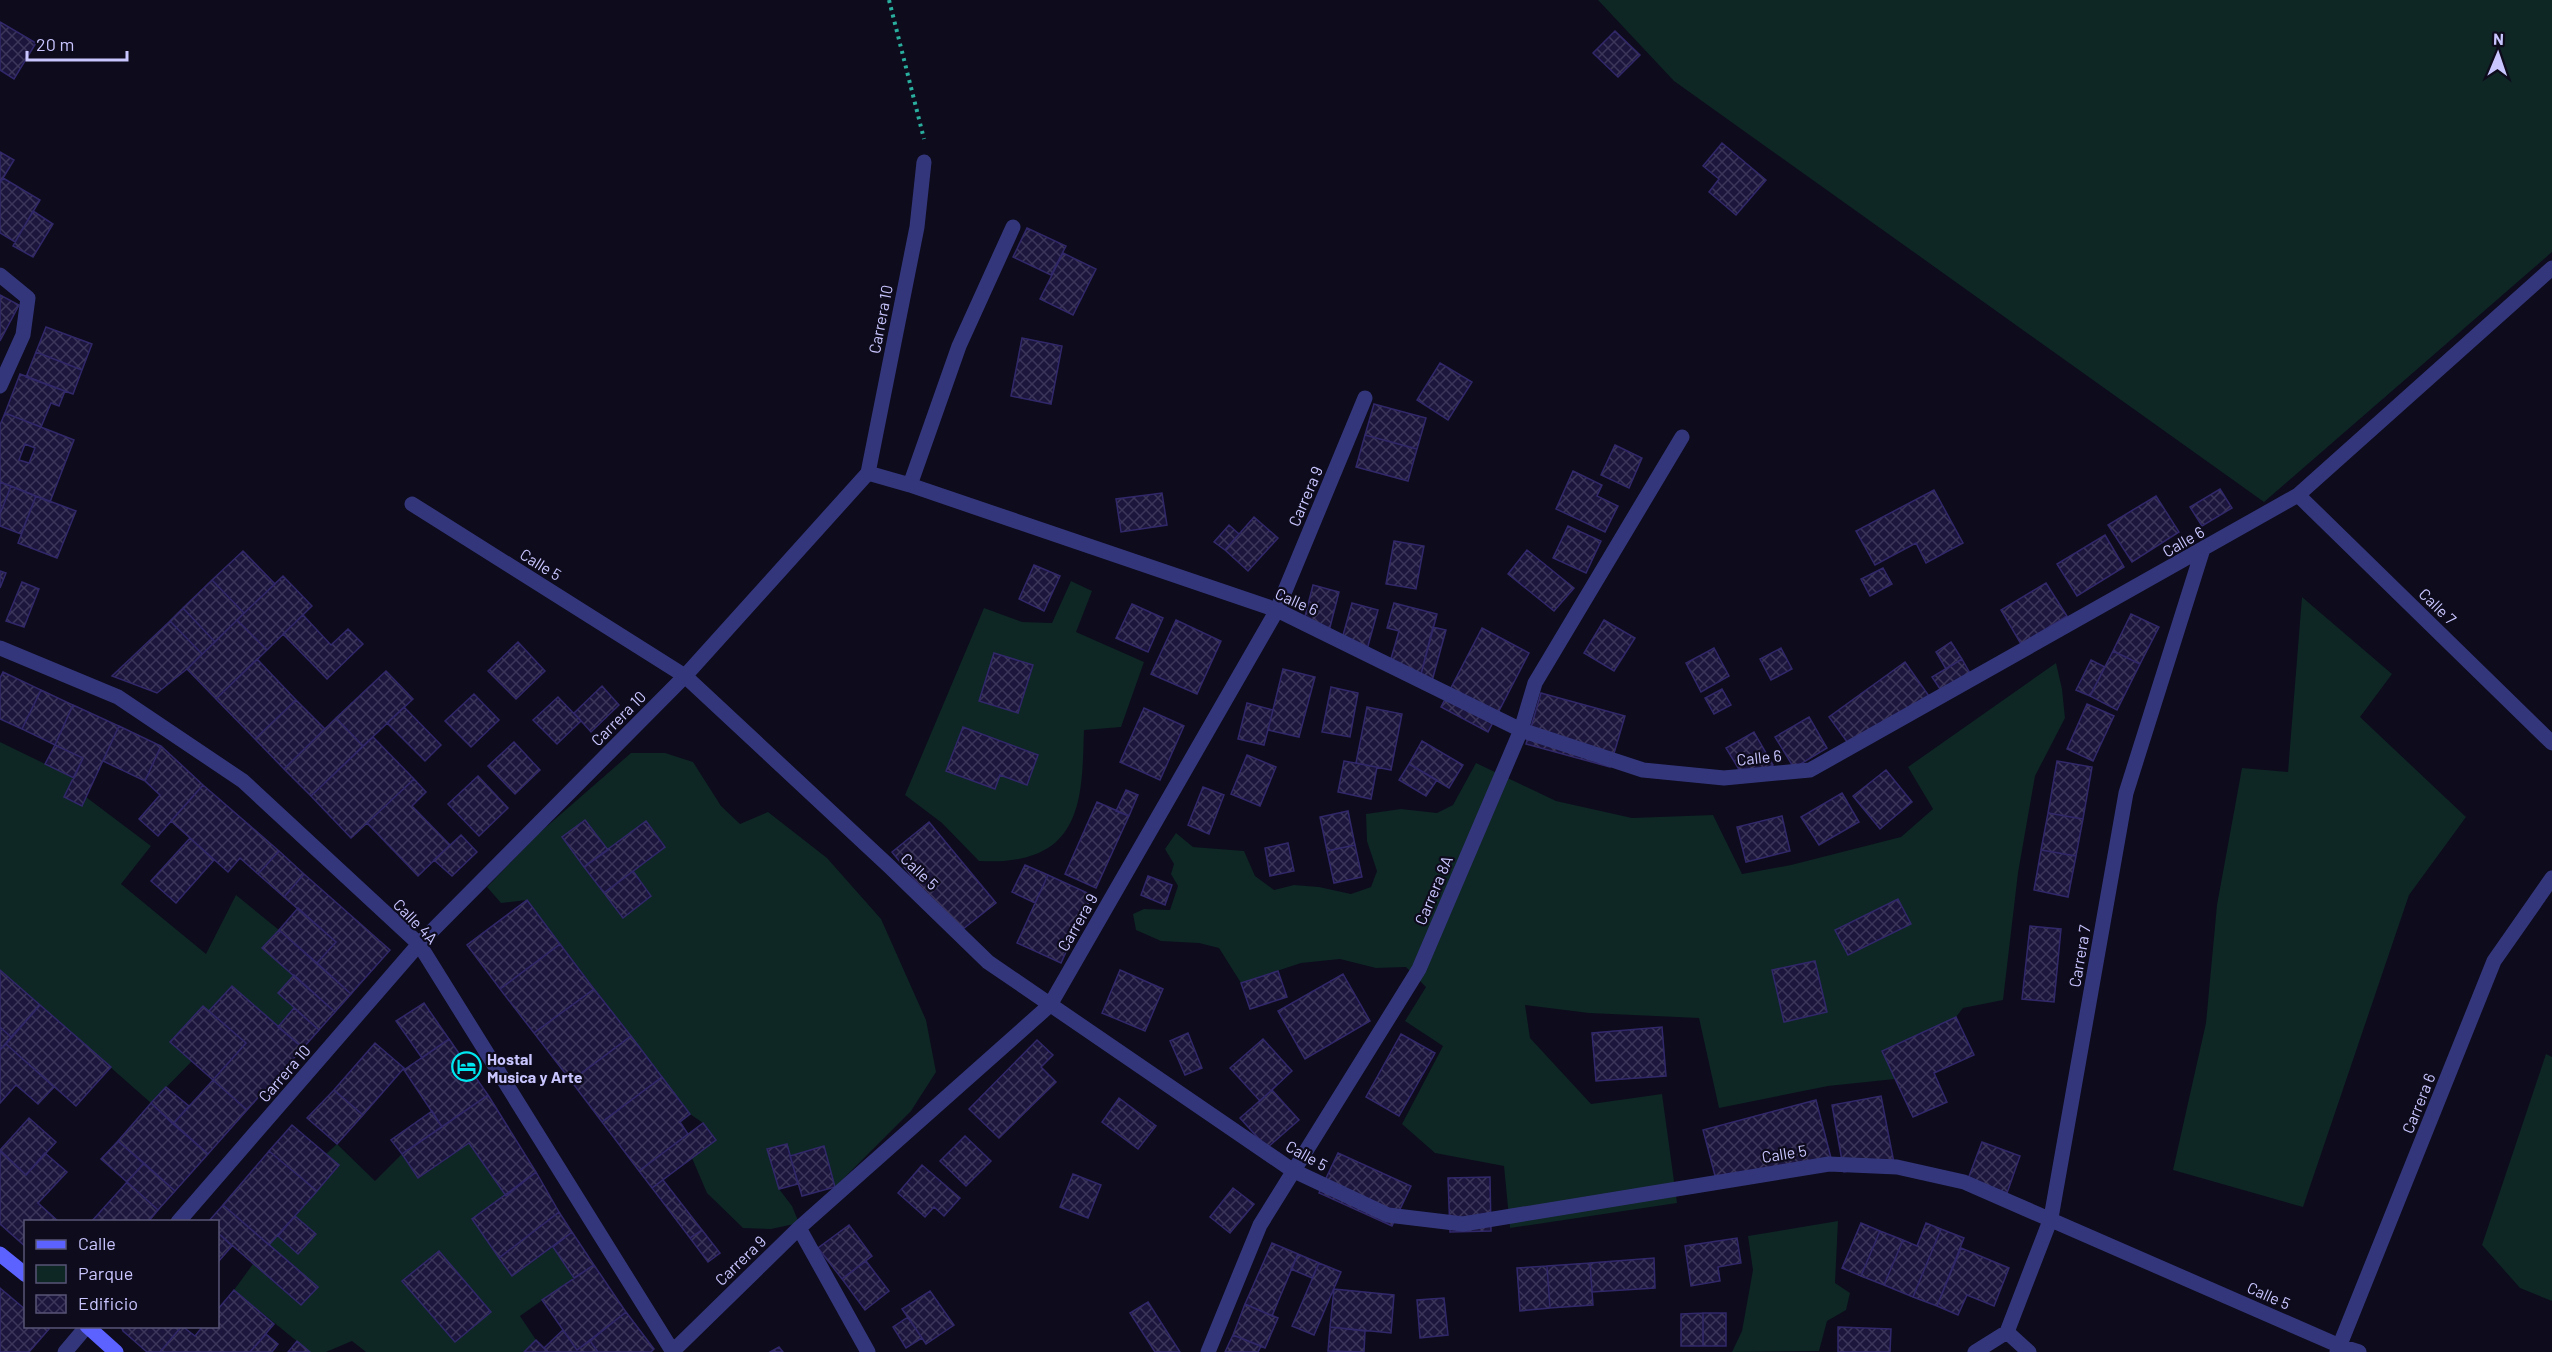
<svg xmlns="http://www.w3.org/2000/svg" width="2552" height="1352" viewBox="0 0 2552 1352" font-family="Barlow,sans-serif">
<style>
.green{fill:#0e2624;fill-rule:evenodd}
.building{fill:url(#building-cross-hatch);stroke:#31286a;stroke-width:1.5;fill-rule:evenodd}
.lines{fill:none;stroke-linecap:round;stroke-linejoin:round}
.path{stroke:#2aaf9f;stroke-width:4;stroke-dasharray:3 4.5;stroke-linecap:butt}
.street{stroke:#34367c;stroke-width:15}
.secondary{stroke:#5c62ff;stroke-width:15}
.labels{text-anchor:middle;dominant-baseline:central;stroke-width:4.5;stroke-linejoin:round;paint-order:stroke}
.street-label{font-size:16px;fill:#c9c5ff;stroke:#0d0b1c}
.poi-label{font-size:16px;font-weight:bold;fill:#c9c5ff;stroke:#0d0b1c;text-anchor:start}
</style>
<defs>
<pattern id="building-cross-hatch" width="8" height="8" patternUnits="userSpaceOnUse" patternTransform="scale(1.5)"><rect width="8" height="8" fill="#1c163d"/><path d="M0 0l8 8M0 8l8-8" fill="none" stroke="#3c365a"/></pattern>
</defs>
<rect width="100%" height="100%" fill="#0d0b1c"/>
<path class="green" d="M1598,0H2552V252L2264,502L1674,81Z
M1071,581L1092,591L1076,632L1144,662L1121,727L1084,730C1082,787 1085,851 1012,860C1001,862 990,861 979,861L942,823L905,795L984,608L1022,622L1052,623ZM1032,665L1018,713L980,701ZM963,727L1038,755L1000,775L994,789L946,771Z
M2302,597L2392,674L2360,717L2466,817L2409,895L2303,1207L2173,1170L2206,1023L2217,905L2242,768L2288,772Z
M2056,663L2062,689L2065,718L2035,776L2018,873L2003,1000L1963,1008L1956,1017L1883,1051L1895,1079L1828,1086L1719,1108L1699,1018L1589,1013L1525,1005L1530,1038L1591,1104L1662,1094L1677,1203L1510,1228L1504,1166L1435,1153L1402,1124L1443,1046L1405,1021L1426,987L1406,967L1376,968L1340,959L1301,963L1241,983L1219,948L1199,943L1161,941L1136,930L1133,914L1144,909L1170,910L1178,886L1171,874L1174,864L1165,849L1176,833L1193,847L1244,851L1255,876L1274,890L1294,885L1319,887L1351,894L1371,887L1377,871L1367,841L1366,814L1401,809L1437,813L1453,805L1476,763L1556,801L1632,818L1713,815L1742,874L1791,865L1901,837L1933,809L1908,767ZM1898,899L1911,924L1848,955L1836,930ZM1815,961L1827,1012L1784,1022L1772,970Z
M0,742L74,778L64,797L81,805L86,797L151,846L121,884L206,954L236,895L279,930L263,948L294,975L278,993L294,1008L278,1027L232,986L209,1011L203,1006L170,1041L192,1061L151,1103L0,970Z
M631,753H665L693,762L721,806L740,824L768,812L827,858L881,919L926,1020L936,1072L911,1111L835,1187L824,1146L790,1156L787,1144L768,1149L779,1189L792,1206L799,1223L771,1229L743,1228L707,1193L692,1158L703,1123L690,1114L527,900L501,903L487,887L538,834ZM585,820L608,850L646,821L665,846L633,871L651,896L623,918L562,837Z
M2546,1054L2552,1057V1301L2520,1288L2482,1245Z
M469,1143L506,1196L512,1276L553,1247L574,1278L520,1316L536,1340L523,1352H366L352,1341L326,1352H310L234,1290L253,1264L301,1305L317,1287L269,1245L278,1236L298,1253L315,1234L295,1216L339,1166L326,1154L337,1144L375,1181L402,1154L419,1178Z
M1838,1221L1835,1283L1850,1293L1846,1310L1827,1321L1819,1351L1732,1352L1742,1331L1753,1270L1748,1236Z"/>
<path class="building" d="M0,22L36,43L14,79L0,70Z
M1615,31L1640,55L1618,77L1593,53Z
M1722,143L1766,180L1736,215L1709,192L1719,179L1703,166Z
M0,152L14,160L0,183Z
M3,178L40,200L15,242L0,233V183Z
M33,211L53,224L33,257L13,246Z
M1027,228L1066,246L1051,275L1013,257Z
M1063,253L1096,269L1073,315L1040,299Z
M0,295L19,305L0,341Z
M46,327L92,344L82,370L36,352Z
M1022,338L1062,346L1051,404L1011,396Z
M36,352L82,370L73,394L26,377Z
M1440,363L1472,382L1448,420L1417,400Z
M20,374L65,391L59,406L51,403L41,427L5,413Z
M1374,404L1426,418L1417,449L1365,435Z
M5,413L74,440L50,502L0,482V425ZM25,444L35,448L29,463L19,460Z
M1365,435L1417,449L1408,481L1356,467Z
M1615,445L1642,458L1629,488L1601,475Z
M1573,471L1602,485L1597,496L1618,506L1605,532L1556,509Z
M0,482L11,486L0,514Z
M11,486L36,496L21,534L0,526V514Z
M2220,489L2232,508L2202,526L2190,507Z
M1934,490L1963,543L1926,563L1916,543L1875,565L1856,531Z
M1162,493L1167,525L1121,532L1116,499Z
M36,496L76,511L57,558L18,543Z
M2156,496L2179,532L2132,562L2108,525Z
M1254,517L1278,538L1248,571L1225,550Z
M1229,525L1239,534L1225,550L1214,542Z
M1568,526L1601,541L1586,573L1553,558Z
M2105,535L2124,567L2077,596L2057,564Z
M1394,541L1424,546L1416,589L1386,584Z
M1527,550L1574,588L1554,611L1508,574Z
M243,551L275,584L244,613L212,580Z
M1034,565L1060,576L1044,611L1019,599Z
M1883,568L1892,584L1870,596L1861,579Z
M0,571L6,573L0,588Z
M283,576L312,606L267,650L237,620Z
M212,580L244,613L215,642L183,608Z
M22,582L39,589L24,627L6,621Z
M2046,583L2067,616L2021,644L2001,610Z
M1313,585L1339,592L1329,631L1303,624Z
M1352,603L1378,610L1366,653L1340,646Z
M1394,603L1437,614L1420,678L1388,669L1399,631L1387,628Z
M1132,604L1163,618L1148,652L1116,638Z
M183,608L215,642L202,654L170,621Z
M2131,614L2159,627L2140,664L2113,651Z
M303,615L331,645L348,629L363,644L327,679L283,634Z
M237,620L267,650L216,699L187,669Z
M1176,620L1221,641L1197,694L1151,674Z
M1604,620L1635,638L1614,671L1584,653Z
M170,621L202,654L187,669L157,693L112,676Z
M1433,627L1446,630L1432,681L1420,678Z
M1482,628L1529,653L1488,732L1441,707Z
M518,642L545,671L516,699L488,671Z
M1951,642L1962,659L1946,669L1936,652Z
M1714,648L1729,676L1701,692L1686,663Z
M1781,648L1792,669L1771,680L1760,659Z
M2113,651L2140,664L2117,710L2090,696Z
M994,653L1033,665L1018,713L979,701Z
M257,659L296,700L255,739L216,699Z
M1962,659L1971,675L1942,692L1932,677Z
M2091,660L2105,667L2090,696L2076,690Z
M1905,662L1929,696L1853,750L1829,717Z
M1283,669L1315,677L1299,737L1268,730Z
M386,671L413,699L363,746L336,718Z
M3,672L41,690L22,729L0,719V678Z
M602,686L619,705L591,732L574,713Z
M1331,687L1358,693L1350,737L1322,732Z
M1722,689L1731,705L1714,714L1705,698Z
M41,690L73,705L55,745L22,729Z
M1541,693L1625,716L1610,767L1526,744Z
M474,694L499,720L471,747L445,721Z
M558,697L581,721L557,744L533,720Z
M296,700L325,729L284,769L255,739Z
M1247,703L1273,710L1264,745L1238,739Z
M2087,704L2114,716L2093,761L2067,749Z
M73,705L119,726L82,806L64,797L83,758L55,745Z
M404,707L441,745L425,761L387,723Z
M1367,707L1402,714L1391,770L1356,763Z
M1144,708L1184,726L1160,780L1120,762Z
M1809,717L1827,748L1794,768L1775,737Z
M336,718L363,746L311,796L284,769Z
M119,726L161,746L145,781L103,761Z
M963,727L1038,755L1027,785L1000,775L995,789L946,771Z
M1754,732L1773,765L1746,781L1726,748Z
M373,737L414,779L351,838L311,796Z
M1422,741L1463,765L1449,788L1409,764Z
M514,742L540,770L515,794L488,766Z
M55,745L83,758L74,778L45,764Z
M161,746L203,785L158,836L139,819L160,795L145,781Z
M1247,755L1276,767L1260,806L1231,794Z
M1344,761L1377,767L1371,799L1338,792Z
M2057,761L2092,767L2083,819L2048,813Z
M1409,764L1437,780L1426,796L1399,780Z
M1886,770L1912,802L1880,829L1853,796Z
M478,776L508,808L479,836L448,804Z
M414,779L426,792L412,806L450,845L418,876L367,823Z
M203,785L279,851L258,874L240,858L228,872L171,821Z
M1203,787L1224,795L1209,834L1188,825Z
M1126,790L1138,795L1129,816L1116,811Z
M1842,793L1859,822L1819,845L1801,817Z
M1097,802L1129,816L1096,888L1065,874Z
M1348,811L1355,845L1327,851L1320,817Z
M2048,813L2083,819L2076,856L2041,850Z
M1782,816L1790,851L1746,862L1737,827Z
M585,820L608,850L584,867L562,837Z
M646,821L665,847L604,893L584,867Z
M929,822L996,903L958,933L892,852Z
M461,835L477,852L452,876L434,860Z
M190,838L214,860L176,903L151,881Z
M1288,843L1294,871L1270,876L1265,848Z
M1355,845L1362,877L1334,883L1327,851Z
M2041,850L2076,856L2068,897L2034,890Z
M279,851L304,874L284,897L258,874Z
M1025,865L1048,875L1035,903L1012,892Z
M633,871L651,896L623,918L604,893Z
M304,874L390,950L351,994L317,963L336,942L284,897Z
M1048,875L1092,895L1061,963L1017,943Z
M1148,876L1172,885L1165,905L1141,895Z
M1898,899L1911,924L1848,955L1835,930Z
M527,900L560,944L500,989L467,945Z
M298,908L336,942L317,963L279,930Z
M2030,926L2061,929L2054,1002L2022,999Z
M279,930L351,994L335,1012L262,948Z
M560,944L594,989L534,1033L500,989Z
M1815,961L1827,1012L1784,1022L1772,970Z
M0,970L40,1005L11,1037L0,1027Z
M1120,970L1163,989L1145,1031L1102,1013Z
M1278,971L1287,997L1250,1009L1241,983Z
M1343,974L1370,1021L1305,1059L1278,1011Z
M294,975L335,1012L319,1030L278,993Z
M232,986L303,1048L247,1110L213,1080L246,1043L209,1011Z
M594,989L631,1036L571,1081L534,1033Z
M424,1003L449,1039L422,1058L396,1021Z
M40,1005L111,1067L76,1106L6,1044Z
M203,1006L246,1043L213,1080L170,1042Z
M294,1008L319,1030L303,1048L278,1027Z
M1956,1017L1974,1055L1934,1073L1947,1102L1913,1117L1882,1051Z
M0,1027L11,1037L0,1050Z
M1662,1027L1666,1076L1596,1081L1592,1033Z
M1188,1033L1202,1068L1185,1075L1170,1041Z
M1401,1034L1435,1053L1399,1116L1366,1097Z
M631,1036L662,1077L602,1122L571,1081Z
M449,1039L488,1095L442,1127L404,1070Z
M1263,1039L1292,1071L1260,1101L1230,1068Z
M1037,1040L1053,1055L1041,1067L1056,1082L999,1138L969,1109Z
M375,1043L404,1068L363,1115L334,1090Z
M6,1044L54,1087L38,1104L16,1085L0,1103V1050Z
M662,1077L690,1114L680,1122L688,1134L639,1171L602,1122Z
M213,1080L247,1110L208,1154L173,1124Z
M166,1087L189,1106L173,1124L151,1103Z
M334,1090L363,1115L337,1144L307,1118Z
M1272,1090L1299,1120L1267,1148L1240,1118Z
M488,1095L536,1172L506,1196L469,1143L418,1178L402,1154Z
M1881,1096L1894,1163L1844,1172L1832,1105Z
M1119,1098L1156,1126L1138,1149L1102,1122Z
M1816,1100L1831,1158L1718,1187L1703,1130Z
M151,1103L208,1154L175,1191L118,1141Z
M432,1111L442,1127L402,1154L391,1140Z
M29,1118L56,1142L26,1175L0,1150Z
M703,1123L716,1140L652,1188L639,1171Z
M292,1125L339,1165L317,1191L269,1151Z
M965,1136L991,1161L966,1186L940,1161Z
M118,1141L144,1163L127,1182L101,1159Z
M1982,1142L2020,1156L2007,1193L1968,1179Z
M787,1144L798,1184L779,1189L767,1149Z
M824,1146L835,1187L802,1196L790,1156Z
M0,1151L26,1175L45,1153L67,1172L38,1203L59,1222H26V1247L0,1224Z
M269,1151L317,1191L269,1245L223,1205Z
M1338,1153L1411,1186L1392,1226L1319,1193Z
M144,1163L175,1191L158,1210L127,1182Z
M922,1165L960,1198L944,1216L934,1207L925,1217L898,1193Z
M536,1172L559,1212L499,1258L472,1219Z
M1073,1174L1101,1185L1088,1218L1060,1207Z
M1490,1177L1491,1231L1450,1232L1448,1178Z
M663,1180L702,1230L690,1238L652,1188Z
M127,1182L158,1210L148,1222H91Z
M1233,1188L1254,1204L1230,1233L1210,1217Z
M223,1205L318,1287L301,1305L218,1233V1222H208Z
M559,1212L572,1232L512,1276L499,1258Z
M295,1216L316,1234L298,1254L278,1236Z
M1861,1223L1880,1231L1861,1276L1842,1268Z
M1926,1223L1941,1229L1913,1297L1884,1285L1903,1240L1917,1246Z
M849,1225L872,1256L842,1279L818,1248Z
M1941,1229L1964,1238L1937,1306L1913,1297Z
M702,1230L720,1253L708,1262L690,1238Z
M1880,1231L1903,1240L1884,1285L1861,1276Z
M572,1232L594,1265L574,1278L553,1247Z
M218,1233L232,1246L218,1262Z
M1737,1238L1741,1263L1718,1267L1720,1281L1691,1286L1685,1246Z
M1272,1243L1298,1254L1272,1316L1245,1304Z
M1961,1248L2009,1268L1994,1306L1967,1295L1958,1315L1937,1306Z
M439,1251L491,1312L455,1342L402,1281Z
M1298,1254L1319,1263L1312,1278L1291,1269Z
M1654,1258L1655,1288L1592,1292L1590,1263Z
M866,1261L889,1291L865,1310L842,1279Z
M1319,1263L1341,1272L1314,1335L1292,1326Z
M1590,1263L1593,1305L1550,1308L1547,1266Z
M594,1265L626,1312L577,1350L542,1300Z
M1547,1266L1550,1308L1520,1311L1517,1268Z
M0,1288L26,1310V1326H46L49,1329L29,1352H0Z
M1334,1289L1394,1295L1391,1333L1330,1327Z
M234,1290L274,1324L250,1352H160L182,1326L195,1336L203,1326H218V1309Z
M930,1291L954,1325L926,1344L902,1309Z
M1444,1298L1448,1335L1420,1338L1417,1300Z
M1148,1302L1180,1352H1155L1130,1313Z
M1245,1304L1278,1318L1265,1348L1233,1335Z
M626,1312L654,1349L651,1352H598L590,1341Z
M1703,1313H1726V1346H1703Z
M1703,1313V1346H1681V1314Z
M908,1317L922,1338L906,1348L893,1327Z
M121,1326H182L160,1352H147L123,1331Z
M1330,1327L1365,1331L1364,1352L1328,1351Z
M1838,1327L1891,1329L1890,1352H1838Z
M563,1330L577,1350L590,1341L598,1352H548L544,1348Z
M266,1334L278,1344L272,1352H250Z
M1233,1335L1261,1346L1258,1352H1225Z
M536,1340L548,1352H524Z
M297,1341L310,1352H288Z
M779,1347L783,1352H770Z"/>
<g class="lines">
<path class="path" d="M889,0L924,139"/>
<path class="street" d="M0,275L28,298L23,335L0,386
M868,473L910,485L1277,610L1521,730L1643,770L1724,778L1810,770L2298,495L2552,268
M910,485L959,346L1013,227
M2298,495L2552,743
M412,504L685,676L890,867L988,962L1292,1170L1388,1215L1463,1224L1829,1164L1897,1167L1964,1182L2340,1346L2359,1352
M0,648L118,697L243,781L419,944L673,1352
M178,1222L419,944L685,676L868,473L917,227L924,162
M799,1228L868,1352
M2007,1332L2029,1352
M65,1352L87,1326
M672,1352L799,1228L1050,1005L1277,610L1365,398
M1208,1352L1260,1225L1419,969L1521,730L1535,683L1682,437
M1975,1352L2007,1332L2051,1218L2126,793L2202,552
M2337,1352L2494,961L2552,878"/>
<path class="secondary" d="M0,1254L26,1275
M87,1326L116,1352"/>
</g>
<defs>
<symbol id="hotel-ring" viewBox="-11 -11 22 22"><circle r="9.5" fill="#0d0b1c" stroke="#00e7f0" stroke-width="1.5"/><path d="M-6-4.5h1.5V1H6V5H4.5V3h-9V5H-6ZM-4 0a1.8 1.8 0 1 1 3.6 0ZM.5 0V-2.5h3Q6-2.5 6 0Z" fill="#00e7f0"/></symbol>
</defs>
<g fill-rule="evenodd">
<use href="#hotel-ring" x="450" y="1050" width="33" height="33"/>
</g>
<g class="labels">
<g class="street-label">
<text transform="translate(880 319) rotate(-79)">Carrera 10</text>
<text transform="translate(1305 496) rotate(-67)">Carrera 9</text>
<text transform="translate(2183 541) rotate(-30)">Calle 6</text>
<text transform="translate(541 564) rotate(32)">Calle 5</text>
<text transform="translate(1297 601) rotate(24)">Calle 6</text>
<text transform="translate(2438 606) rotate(44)">Calle 7</text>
<text transform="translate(618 718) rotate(-45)">Carrera 10</text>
<text transform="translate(1759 757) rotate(-6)">Calle 6</text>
<text transform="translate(920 871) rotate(44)">Calle 5</text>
<text transform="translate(1433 890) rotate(-67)">Carrera 8A</text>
<text transform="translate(416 921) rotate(46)">Calle 4A</text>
<text transform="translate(1077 922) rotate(-60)">Carrera 9</text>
<text transform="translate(2079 956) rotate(-80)">Carrera 7</text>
<text transform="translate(284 1073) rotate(-49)">Carrera 10</text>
<text transform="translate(2418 1103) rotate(-68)">Carrera 6</text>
<text transform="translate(1784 1153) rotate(-9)">Calle 5</text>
<text transform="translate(1307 1155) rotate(29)">Calle 5</text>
<text transform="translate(740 1260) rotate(-44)">Carrera 9</text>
<text transform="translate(2269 1295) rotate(24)">Calle 5</text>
</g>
<g class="poi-label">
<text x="487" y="1058">Hostal<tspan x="487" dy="18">Musica y Arte</tspan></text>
</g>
</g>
<rect x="24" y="1220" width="195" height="108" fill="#0d0b1c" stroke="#585577" stroke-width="1.5"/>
<rect x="36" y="1240" width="30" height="9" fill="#5c62ff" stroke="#585577" stroke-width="1.5"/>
<text x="78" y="1250" font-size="18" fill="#c9c5ff">Calle</text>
<rect x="36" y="1265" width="30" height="18" fill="#0e2624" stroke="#585577" stroke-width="1.5"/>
<text x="78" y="1280" font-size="18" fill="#c9c5ff">Parque</text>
<rect x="36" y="1295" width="30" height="18" fill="url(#building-cross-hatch)" stroke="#585577" stroke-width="1.5"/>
<text x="78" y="1310" font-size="18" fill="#c9c5ff">Edificio</text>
<g transform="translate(2498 54) rotate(2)" stroke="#0d0b1c" stroke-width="4.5" paint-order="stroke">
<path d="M0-4.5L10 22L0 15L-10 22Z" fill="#c9c5ff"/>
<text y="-9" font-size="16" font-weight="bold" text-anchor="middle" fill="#c9c5ff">N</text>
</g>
<path d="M27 51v9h100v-9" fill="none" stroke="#c9c5ff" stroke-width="3"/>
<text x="36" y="51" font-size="18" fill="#c9c5ff" stroke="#0d0b1c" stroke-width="4.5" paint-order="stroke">20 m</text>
</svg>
